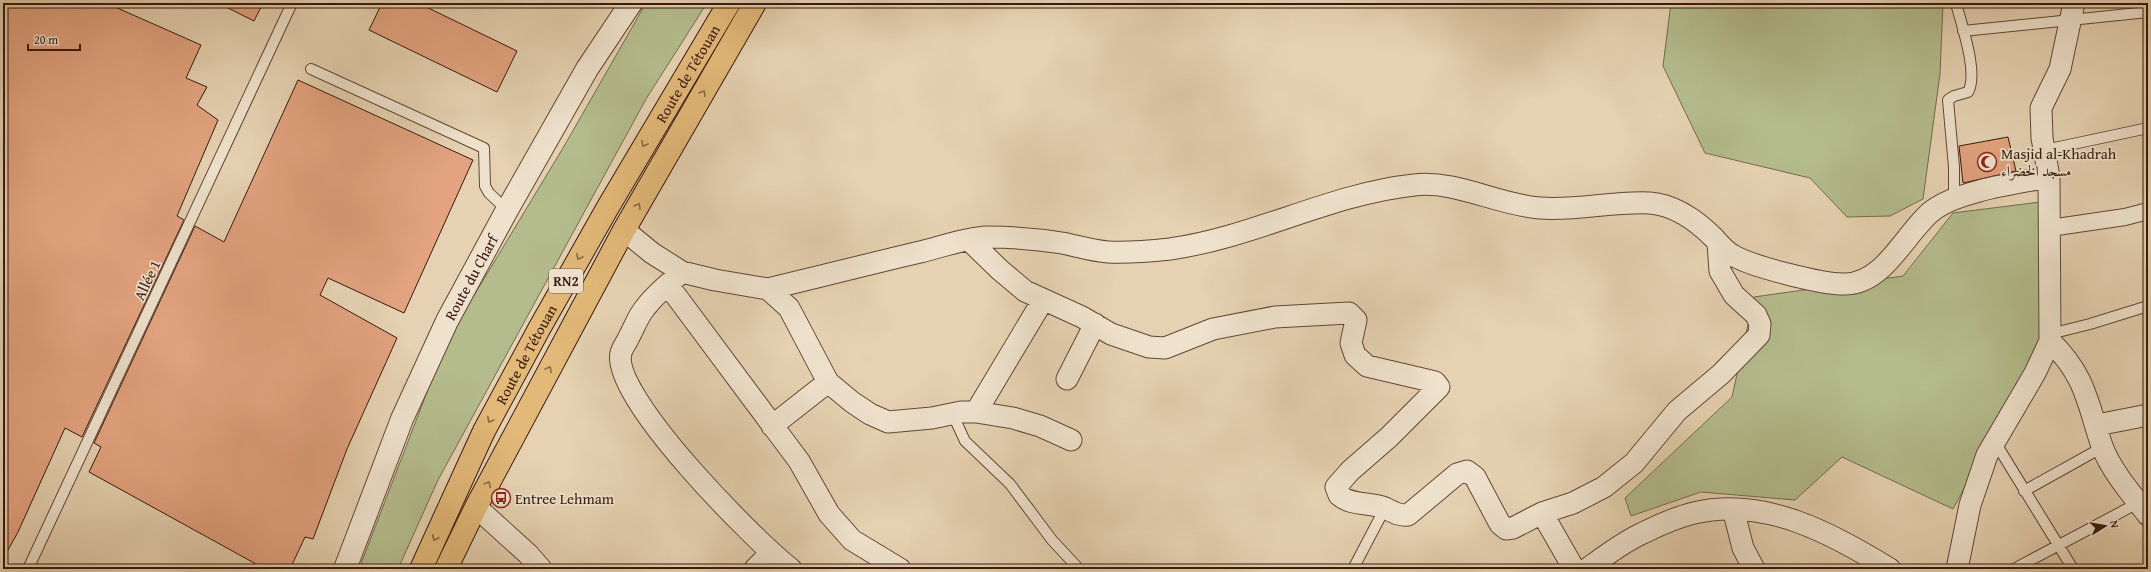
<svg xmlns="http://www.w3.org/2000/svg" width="2151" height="572" viewBox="0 0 2151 572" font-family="'Gentium Book Plus',Amiri,serif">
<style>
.green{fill:#b4bc8d;stroke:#766a4e}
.building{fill:#e3a380;stroke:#37190e}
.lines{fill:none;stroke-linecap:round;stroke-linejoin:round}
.service-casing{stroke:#634737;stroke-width:12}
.pedestrian-casing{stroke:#634737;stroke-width:18}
.minor-casing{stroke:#634737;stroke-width:23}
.tertiary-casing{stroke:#634737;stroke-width:24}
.trunk-casing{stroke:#37190e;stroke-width:24}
.service{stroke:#efe2cd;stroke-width:10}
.pedestrian{stroke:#efe2cd;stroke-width:16}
.minor{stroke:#efe2cd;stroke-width:21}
.tertiary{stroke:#efe2cd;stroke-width:22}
.trunk{stroke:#e3b979;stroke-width:22}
.oneway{stroke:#8d6944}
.labels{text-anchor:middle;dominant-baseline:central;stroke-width:3.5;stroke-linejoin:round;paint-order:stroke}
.shield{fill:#efe2cd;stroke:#6e5547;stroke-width:1}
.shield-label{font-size:14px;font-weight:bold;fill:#37190e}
.street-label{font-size:15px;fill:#37190e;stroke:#efe2cd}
.poi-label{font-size:15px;fill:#37190e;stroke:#efe2cd;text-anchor:start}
</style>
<rect width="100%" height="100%" fill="#e6d2b2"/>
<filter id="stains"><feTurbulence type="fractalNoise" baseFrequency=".005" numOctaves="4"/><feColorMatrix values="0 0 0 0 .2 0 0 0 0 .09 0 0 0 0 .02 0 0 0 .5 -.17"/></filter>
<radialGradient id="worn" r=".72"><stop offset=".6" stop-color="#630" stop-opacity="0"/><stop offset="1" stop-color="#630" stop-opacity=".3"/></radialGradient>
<path class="green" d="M646,3H707L646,99L438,480L398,569H359L447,340L563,148Z
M1671,3H1943L1940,74L1923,199L1890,216L1847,217L1810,178L1705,153L1663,66Z
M2040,202L2041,347L1953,509L1842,457L1795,500L1701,492L1631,516L1625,498L1732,397L1754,297L1903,276L1953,213Z"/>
<path class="building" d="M8,3H106L201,45L186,78L207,87L197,105L218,120L177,216L184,220L82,437L65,428L18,532L3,559V12Z
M218,3H263L254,21Z
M382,3H418L517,51L497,92L369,30Z
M298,80L473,160L404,313L328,278L320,295L397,338L347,449L313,539L305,537L290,569H265L89,472L101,447L94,443L195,226L224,242Z
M2008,137L2016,171L1963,183L1959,146Z"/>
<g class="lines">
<defs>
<path id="service" d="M1963,31L2148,12
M311,69L484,148L485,186L489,193L507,210
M2045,150L2148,128
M1954,200V167L1948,100L1954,96L1968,92C1979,73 1961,24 1956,3
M2050,334L2090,324L2148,306
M952,413L965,441L1010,484L1052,540L1079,569
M1995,442L2073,569
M2024,491L2103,447
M28,569L292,3
M1353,569L1385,508
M2014,569L2138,503"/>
<path id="pedestrian" d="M2050,228L2125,217L2148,211"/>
<path id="minor" d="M624,230L652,253L682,272C670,283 655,294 645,308C638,316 634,328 629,337C627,342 622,348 621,353C610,396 756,542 791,569
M969,240L1000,270L1025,291L1082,317L1111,334L1149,347L1165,348L1213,329L1275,317L1349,313L1356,320L1351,343L1355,355L1367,366L1435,382L1439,387L1389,437L1350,471L1336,487L1339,495C1351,506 1370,502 1385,508C1393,512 1399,516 1408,515L1457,474L1467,471L1475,477L1500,524L1506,529L1513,528L1542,513
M682,272L715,280L768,289L789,308L828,382L852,402L870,414L888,422L932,418L961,412H976L1013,418L1040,426L1071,440
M668,285L799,461L829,514L852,540L900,569
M768,289C818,277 869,264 920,252C941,247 965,238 987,237C1011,237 1037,239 1062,243C1077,246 1093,251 1108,252C1128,253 1151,251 1170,249C1255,237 1330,194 1414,185C1456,180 1498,205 1540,208C1577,211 1613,201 1650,203C1675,205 1697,221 1714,238C1720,245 1726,252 1734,256C1754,267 1824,285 1846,284C1885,283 1905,233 1932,211C1957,191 2017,183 2049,177
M2050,341C2086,376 2087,402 2102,446C2110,469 2133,496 2148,515
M1067,379L1095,324
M976,412L1043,300
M2097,425L2148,415
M772,426L828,382
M476,507L528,554L541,569
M1733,509L1743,548L1754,569
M755,569L771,553
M1574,569L1542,513L1573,503L1604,487L1634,463L1677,411L1721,374L1759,335L1760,324L1756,315L1734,295L1720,271L1718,243
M1587,569C1605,556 1623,542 1643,533C1659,525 1677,517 1694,513C1765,496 1832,534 1890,569
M1957,569L1970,505L1987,455L2035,373L2050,341L2049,177L2042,138L2041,108L2060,69L2074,3"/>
<g id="tertiary">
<path id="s1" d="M345,569L402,419L447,321L507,210L587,69L631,3"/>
</g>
<g id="trunk">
<path id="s2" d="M421,569L484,431L539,329L608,207L729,3"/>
<path d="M446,569L476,507L624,230L755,3"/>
</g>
</defs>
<use href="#service" class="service-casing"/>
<use href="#pedestrian" class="pedestrian-casing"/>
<use href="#minor" class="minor-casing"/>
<use href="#tertiary" class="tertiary-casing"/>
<use href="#trunk" class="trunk-casing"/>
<use href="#service" class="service"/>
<use href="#pedestrian" class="pedestrian"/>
<use href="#minor" class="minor"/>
<use href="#tertiary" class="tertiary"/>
<use href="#trunk" class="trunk"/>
</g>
<defs><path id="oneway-chevron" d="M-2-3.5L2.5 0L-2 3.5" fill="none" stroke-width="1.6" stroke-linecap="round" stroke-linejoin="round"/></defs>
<g class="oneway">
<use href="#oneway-chevron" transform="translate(703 93) rotate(-60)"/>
<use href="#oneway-chevron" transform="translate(644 144) rotate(120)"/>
<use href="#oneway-chevron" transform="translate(638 206) rotate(-60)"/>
<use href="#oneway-chevron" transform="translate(579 257) rotate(119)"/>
<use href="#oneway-chevron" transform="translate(549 369) rotate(-62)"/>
<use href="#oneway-chevron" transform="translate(490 420) rotate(118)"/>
<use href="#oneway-chevron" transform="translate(488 484) rotate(-62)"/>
<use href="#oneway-chevron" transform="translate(435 538) rotate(115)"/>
</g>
<defs>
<symbol id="mosque-ring" viewBox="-11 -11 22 22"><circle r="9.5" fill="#efe2cd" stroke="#8f2418" stroke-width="1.5"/><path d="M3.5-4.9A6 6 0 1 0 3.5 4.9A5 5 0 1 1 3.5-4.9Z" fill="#8f2418"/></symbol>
<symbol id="bus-ring" viewBox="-11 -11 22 22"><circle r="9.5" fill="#efe2cd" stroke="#8f2418" stroke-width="1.5"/><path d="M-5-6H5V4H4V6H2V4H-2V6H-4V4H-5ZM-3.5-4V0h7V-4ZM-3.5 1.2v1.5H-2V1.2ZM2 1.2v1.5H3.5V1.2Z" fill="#8f2418"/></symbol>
</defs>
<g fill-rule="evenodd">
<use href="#mosque-ring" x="1976" y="151" width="22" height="22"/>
<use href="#bus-ring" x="490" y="487" width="22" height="22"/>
</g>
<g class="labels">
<rect class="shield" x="549" y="269" width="34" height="24" rx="3"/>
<g class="shield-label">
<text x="566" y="281">RN2</text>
</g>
<g class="street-label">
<text stroke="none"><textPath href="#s2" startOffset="563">Route de Tétouan</textPath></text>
<text stroke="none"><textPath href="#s1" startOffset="318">Route du Charf</textPath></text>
<text transform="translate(147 280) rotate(-65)">Allée 1</text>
<text stroke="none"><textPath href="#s2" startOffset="239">Route de Tétouan</textPath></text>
</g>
<g class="poi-label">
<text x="2001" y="153">Masjid al-Khadrah<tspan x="2001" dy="17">مسجد الخضراء</tspan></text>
<text x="515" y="498">Entree Lehmam</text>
</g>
</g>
<rect width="2151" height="572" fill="none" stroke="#e6d2b2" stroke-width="16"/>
<rect x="4" y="4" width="2143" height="564" fill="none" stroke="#37190e" stroke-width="2"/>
<rect x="8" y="8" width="2135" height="556" fill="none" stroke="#37190e"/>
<g transform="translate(2105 526) rotate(79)" stroke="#efe2cd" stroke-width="3" paint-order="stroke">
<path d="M0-3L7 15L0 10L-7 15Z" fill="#37190e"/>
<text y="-6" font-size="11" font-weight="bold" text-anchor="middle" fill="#37190e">N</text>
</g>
<path d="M28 44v6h52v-6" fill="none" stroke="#37190e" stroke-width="2"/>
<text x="34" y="44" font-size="12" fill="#37190e" stroke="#efe2cd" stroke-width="3" paint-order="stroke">20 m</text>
<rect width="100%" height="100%" filter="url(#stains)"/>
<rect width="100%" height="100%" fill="url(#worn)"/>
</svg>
